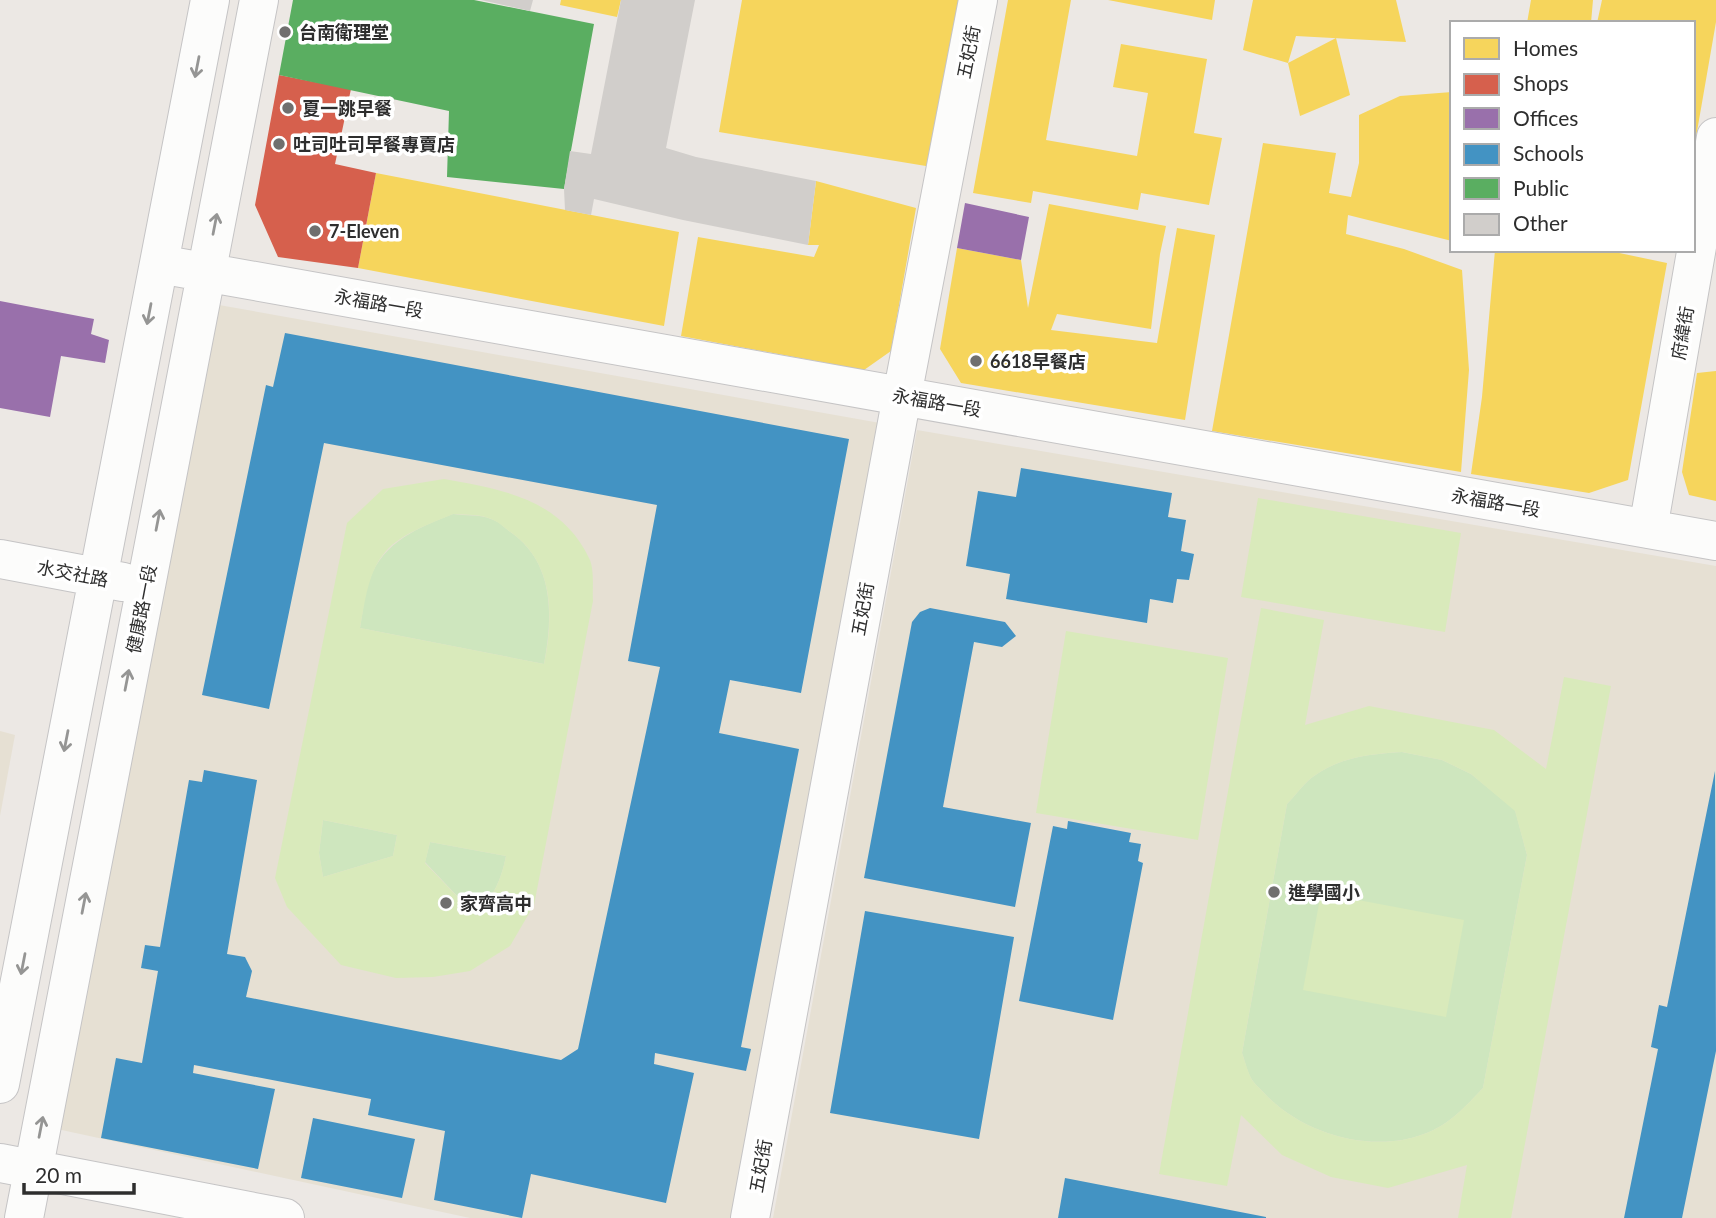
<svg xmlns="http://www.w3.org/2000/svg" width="1716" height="1218" viewBox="0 0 1716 1218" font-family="Lato,'Noto Sans TC',sans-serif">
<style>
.education{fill:#e6e0d3}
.green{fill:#cee6be}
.pitch{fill:#d9eabb;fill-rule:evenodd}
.homes{fill:#f6d55c}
.shops{fill:#d6604d}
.offices{fill:#9970ab}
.schools{fill:#4393c3}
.public{fill:#5aae61}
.building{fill:#d1cecb}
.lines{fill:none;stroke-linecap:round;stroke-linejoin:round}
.minor-casing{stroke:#c5c4c5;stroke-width:40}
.minor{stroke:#fcfcfb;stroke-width:38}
.oneway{stroke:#959594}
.poi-dot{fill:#706f6e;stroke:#fff;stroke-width:2.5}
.labels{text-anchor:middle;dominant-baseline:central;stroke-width:7;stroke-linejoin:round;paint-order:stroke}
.poi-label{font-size:18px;font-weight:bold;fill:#2e2e2e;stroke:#fff;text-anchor:start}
.street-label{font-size:18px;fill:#2e2e2e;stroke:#fff}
</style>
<rect width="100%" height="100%" fill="#ece8e4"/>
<path class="education" d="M219,305L880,423L733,1218H470L57,1129Z
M917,430L1716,566V1218H773Z
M0,731L15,735L0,816Z"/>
<path class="green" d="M453,514C465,516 481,514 491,519C498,521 504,527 509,531C555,562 553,616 544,664L360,628C363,612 364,594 370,579C383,542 419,527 453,514Z
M1402,752L1442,760L1471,774L1515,810L1527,855L1483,1088C1465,1107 1449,1125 1424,1134C1372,1154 1303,1134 1265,1094C1261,1089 1254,1084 1251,1078C1247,1071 1245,1061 1242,1053L1287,804C1296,795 1304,783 1314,776C1340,757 1371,754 1402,752Z
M323,820L397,835L393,856L323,877L319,853Z
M430,842L506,856C501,881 493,897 476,916L425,862Z"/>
<path class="pitch" d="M444,479C501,489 561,499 589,558C595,570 592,589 593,601L534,905L510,946L470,971L433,977L396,978L341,965L287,907L275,878L347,523L383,489ZM453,514C465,515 481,514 491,519C497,521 504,527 509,531C554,561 554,616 544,664L360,628C365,602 368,571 386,551C402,533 432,523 453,514ZM323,820L397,835L393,856L323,877L319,853ZM430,842L506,856C501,881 493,897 476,916L425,863Z
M1258,498L1461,533L1445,632L1241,597Z
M1261,608L1324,620L1305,725L1369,706L1494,730L1546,769L1564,677L1611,686L1511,1218H1458L1467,1165L1388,1188L1331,1177L1282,1155L1241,1115L1227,1186L1159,1174ZM1402,752L1442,760L1471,774L1515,811L1527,855L1483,1088C1465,1107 1449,1125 1424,1134C1372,1154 1303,1134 1265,1094C1261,1089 1254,1084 1251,1078C1247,1070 1245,1061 1242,1053L1287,804C1296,795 1304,783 1314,776C1340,757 1371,754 1402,752Z
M1066,631L1228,658L1198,840L1036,813Z
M1321,893L1464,920L1446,1017L1303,990Z"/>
<path class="homes" d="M561,0H621L617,17L560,5Z
M742,0H961L932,167L719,132Z
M1008,0H1071L1046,140L1137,156L1148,93L1113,87L1121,44L1207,59L1194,133L1222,138L1209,205L1141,193L1138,210L1033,191L1031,203L973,193Z
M1108,0H1215L1212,20Z
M1253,0H1396L1406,42L1296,36L1288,63L1243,50Z
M1531,0H1593L1591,23H1527Z
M1602,0H1716V22L1695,143L1693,23H1597Z
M1336,38L1350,95L1300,116L1288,63Z
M1452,92V241L1348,215L1346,234L1404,249L1462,270L1469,370L1461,472L1212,431L1263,143L1336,153L1329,193L1351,197L1359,163V115L1400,96Z
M376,173L679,232L664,326L358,268Z
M816,181L916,208L891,351L864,370L681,336L698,237L814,257L819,245H808Z
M1049,204L1166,226L1160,254L1151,329L1057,314L1051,330L1157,343L1177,228L1215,235L1185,420L961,383L940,349L957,248L1021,260L1028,308Z
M1495,250H1605L1667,263L1628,480L1589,493L1471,474L1482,397Z
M1716,371V501L1689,495L1682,472L1697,373Z"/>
<path class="shops" d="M279,75L351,89L335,164L376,173L358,268L278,257L255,205Z"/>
<path class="offices" d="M965,203L1029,217L1021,260L957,248Z
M0,301L94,319L91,334L109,340L105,363L61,356L50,417L0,408Z"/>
<path class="schools" d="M285,333L849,439L801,693L730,680L719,733L799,749L741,1047L751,1049L746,1071L655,1053L654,1064L694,1073L666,1203L531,1174L522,1218L434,1200L445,1131L368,1115L371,1099L194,1065L193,1073L275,1089L258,1169L101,1138L116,1058L142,1063L158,971L141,968L145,945L160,947L189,780L202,782L204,770L257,780L227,954L245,957L252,971L246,997L561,1060L578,1049L660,667L628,661L657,505L324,443L269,709L202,695L266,385L273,387Z
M1021,468L1172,493L1168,517L1186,520L1181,551L1194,554L1189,580L1177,579L1173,603L1150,599L1147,623L1006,599L1010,574L966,566L978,491L1016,497Z
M930,608L1005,622L1016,636L1002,647L974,642L943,807L1031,823L1015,907L864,878L912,622L920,612Z
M1715,771L1716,1051L1682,1218H1624L1658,1049L1651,1047L1659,1005L1667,1007Z
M1068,821L1131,833L1129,842L1141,844L1138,861L1143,863L1113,1020L1019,1001L1053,826L1067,829Z
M865,911L1014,937L979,1139L830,1113Z
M313,1118L415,1139L402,1198L301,1178Z
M1065,1178L1266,1217V1218H1058Z"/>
<path class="public" d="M293,0H474L594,24L564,189L447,177L449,111L279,75Z"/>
<path class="building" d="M481,0H533L530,11Z
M621,0H695L666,148L696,157L816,181L808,245L683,220L594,199L591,215L565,210L564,189L570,151L591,154Z"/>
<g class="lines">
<defs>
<path id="minor" d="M159,264L1716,541
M1648,529L1716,137
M0,559L123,582
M0,1084L210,0
M0,1163L285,1218
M24,1218L259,0
M750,1218L902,396L978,0"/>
</defs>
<use href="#minor" class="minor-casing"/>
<use href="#minor" class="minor"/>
</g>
<defs><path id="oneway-shaft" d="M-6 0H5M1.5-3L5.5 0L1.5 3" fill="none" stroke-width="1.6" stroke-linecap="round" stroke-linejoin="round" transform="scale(1.75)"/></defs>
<g class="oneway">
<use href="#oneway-shaft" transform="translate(197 67) rotate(101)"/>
<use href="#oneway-shaft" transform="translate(215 224) rotate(-79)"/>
<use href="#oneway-shaft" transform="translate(149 314) rotate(101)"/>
<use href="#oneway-shaft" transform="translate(158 520) rotate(-79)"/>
<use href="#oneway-shaft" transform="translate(127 680) rotate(-79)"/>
<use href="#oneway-shaft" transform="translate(66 741) rotate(101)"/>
<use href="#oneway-shaft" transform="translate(84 903) rotate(-79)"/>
<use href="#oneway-shaft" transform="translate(23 964) rotate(101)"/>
<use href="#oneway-shaft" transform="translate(41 1127) rotate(-79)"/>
</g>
<g class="poi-dot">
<circle cx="285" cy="32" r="7"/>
<circle cx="288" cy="108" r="7"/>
<circle cx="279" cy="144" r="7"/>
<circle cx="315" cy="231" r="7"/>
<circle cx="976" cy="361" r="7"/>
<circle cx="1274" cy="892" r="7"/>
<circle cx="446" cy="903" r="7"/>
</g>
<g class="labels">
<g class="poi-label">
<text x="299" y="32">台南衛理堂</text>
<text x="302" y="108">夏一跳早餐</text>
<text x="293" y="144">吐司吐司早餐專賣店</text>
<text x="329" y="231">7-Eleven</text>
<text x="990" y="361">6618早餐店</text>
<text x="1288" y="892">進學國小</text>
<text x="460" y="903">家齊高中</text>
</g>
<g class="street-label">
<text transform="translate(968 52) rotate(-79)">五妃街</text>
<text transform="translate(379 303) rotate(10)">永福路一段</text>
<text transform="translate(1682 333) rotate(-80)">府緯街</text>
<text transform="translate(937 402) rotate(10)">永福路一段</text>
<text transform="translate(1496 502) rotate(10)">永福路一段</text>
<text transform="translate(73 573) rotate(11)">水交社路</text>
<text transform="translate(141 609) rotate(-79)">健康路一段</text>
<text transform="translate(862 609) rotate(-80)">五妃街</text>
<text transform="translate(760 1166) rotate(-80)">五妃街</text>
</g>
</g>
<rect x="1450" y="21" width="245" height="231" fill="#ffffff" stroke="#ababab" stroke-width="2"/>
<rect x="1464" y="38" width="35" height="21" fill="#f6d55c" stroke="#ababab" stroke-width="2"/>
<text x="1513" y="56" font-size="21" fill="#2e2e2e">Homes</text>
<rect x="1464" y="74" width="35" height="21" fill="#d6604d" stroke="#ababab" stroke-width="2"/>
<text x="1513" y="91" font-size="21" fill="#2e2e2e">Shops</text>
<rect x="1464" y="108" width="35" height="21" fill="#9970ab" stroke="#ababab" stroke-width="2"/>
<text x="1513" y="126" font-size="21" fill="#2e2e2e">Offices</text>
<rect x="1464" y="144" width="35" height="21" fill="#4393c3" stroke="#ababab" stroke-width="2"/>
<text x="1513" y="161" font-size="21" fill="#2e2e2e">Schools</text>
<rect x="1464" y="178" width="35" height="21" fill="#5aae61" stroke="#ababab" stroke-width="2"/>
<text x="1513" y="196" font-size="21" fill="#2e2e2e">Public</text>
<rect x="1464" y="214" width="35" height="21" fill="#d1cecb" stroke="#ababab" stroke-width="2"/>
<text x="1513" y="231" font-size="21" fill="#2e2e2e">Other</text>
<path d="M24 1183v10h110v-10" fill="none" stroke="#2e2e2e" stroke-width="3.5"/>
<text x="35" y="1183" font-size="21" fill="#2e2e2e" stroke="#ffffff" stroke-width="5" paint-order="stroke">20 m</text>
</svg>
